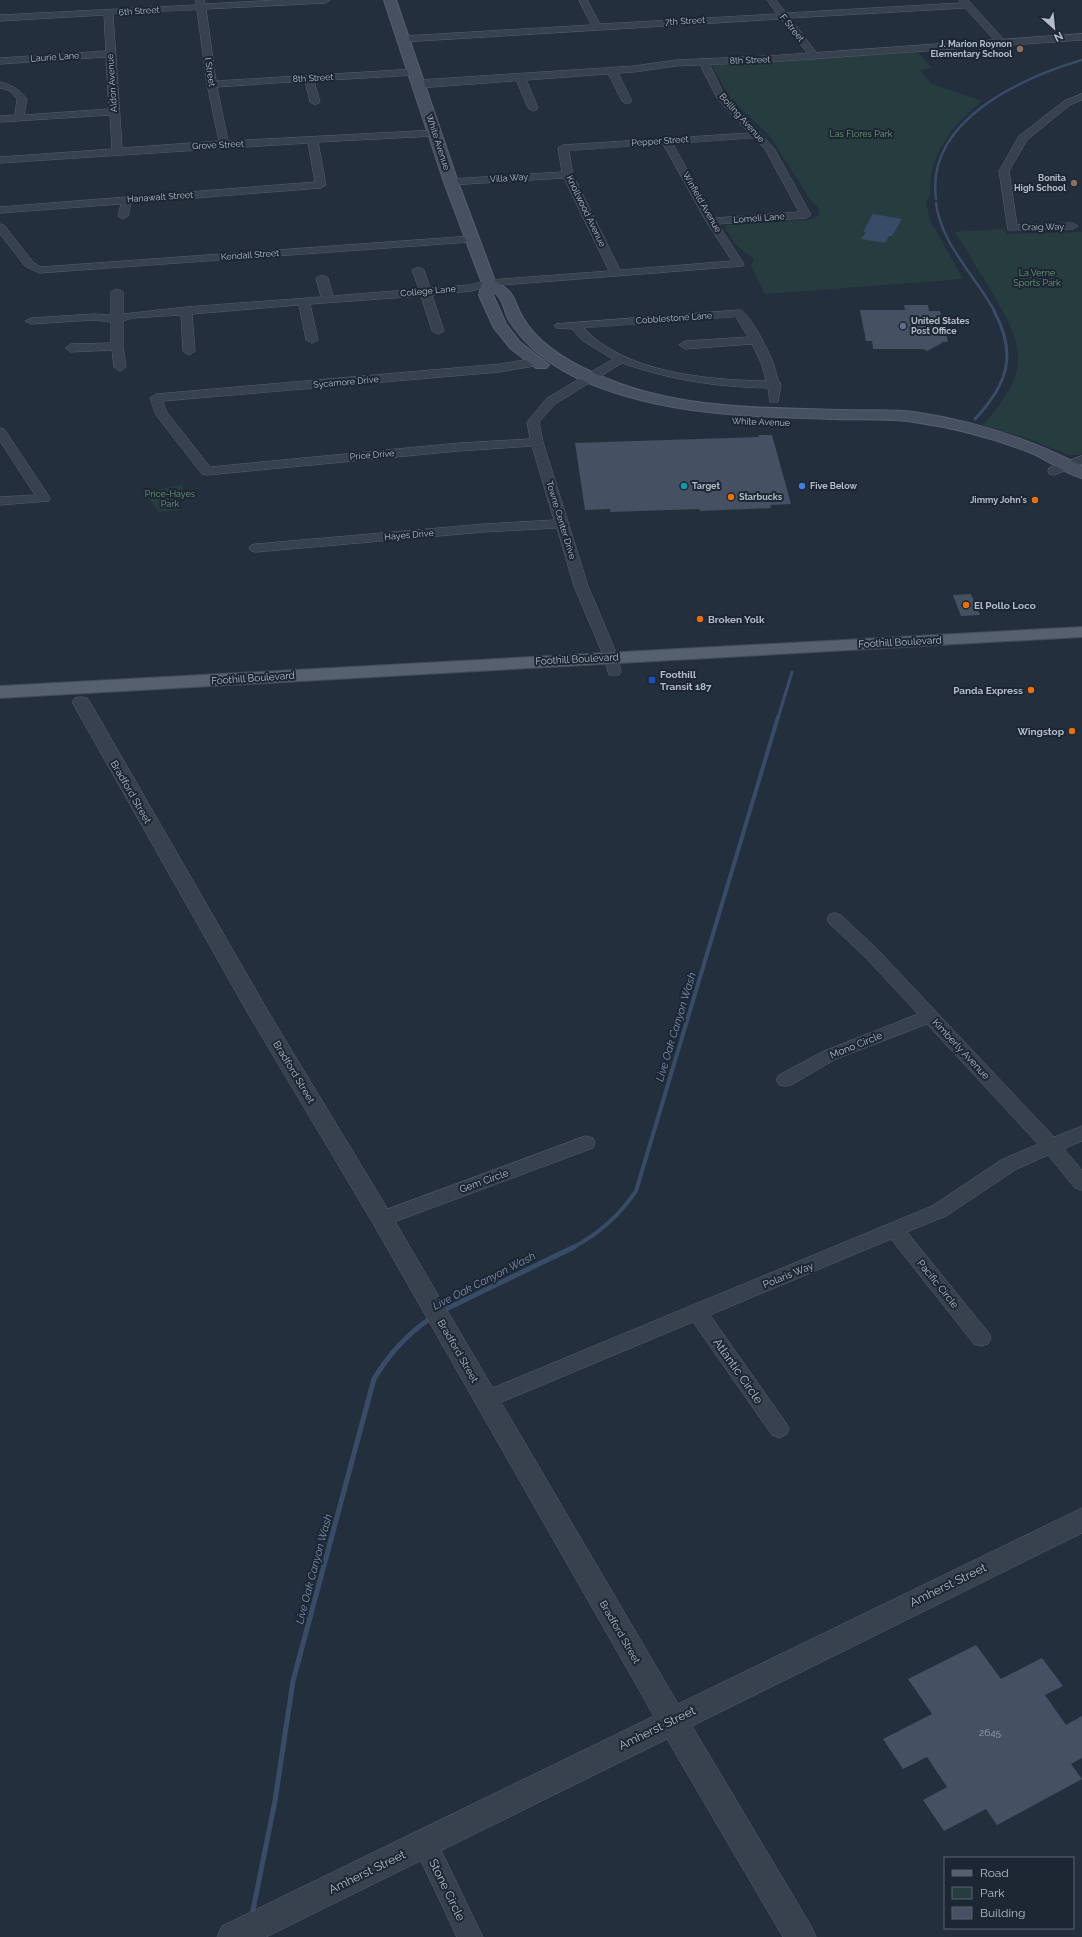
<svg xmlns="http://www.w3.org/2000/svg" width="1082" height="1937" viewBox="0 0 1082 1937" font-family="Raleway,sans-serif">
<style>
.green{fill:#263c3f}
.water{fill:#394c67}
.lines{fill:none;stroke-linecap:round;stroke-linejoin:round}
.stream-far3{stroke:#394c67;stroke-width:2.5}
.stream-far2{stroke:#394c67;stroke-width:3}
.stream-far1{stroke:#394c67;stroke-width:4}
.stream{stroke:#394c67;stroke-width:5}
.building{fill:#455162}
.minor-casing{stroke:#565f6c;stroke-width:1}
.tertiary-casing{stroke:#565f6c;stroke-width:1}
.secondary-casing{stroke:#565f6c;stroke-width:2}
.primary-casing{stroke:#414a57;stroke-width:2}
.minor{fill:#38414e;fill-rule:evenodd}
.tertiary{fill:#38414e;fill-rule:evenodd}
.secondary{fill:#465061;fill-rule:evenodd}
.primary{fill:#56606e;fill-rule:evenodd}
.education-dot{fill:#8d6e63;stroke:#1d2633;stroke-width:1.5}
.service-dot{fill:#5c6f8a;stroke:#1d2633;stroke-width:1.5}
.culture-dot{fill:#0f9aa8;stroke:#1d2633;stroke-width:1.5}
.shop-dot{fill:#3f7fe0;stroke:#1d2633;stroke-width:1.5}
.food-dot{fill:#e8710a;stroke:#1d2633;stroke-width:1.5}
.transit-dot{fill:#1a4fb4;stroke:#1d2633;stroke-width:1.5}
.labels{text-anchor:middle;dominant-baseline:central;stroke-width:4;stroke-linejoin:round;paint-order:stroke}
.far-street-label{font-size:9px;fill:#b4bcc9;stroke:#1d2633}
.far-poi-label{font-size:9px;font-weight:bold;fill:#b4bcc9;stroke:#1d2633;text-anchor:start}
.far-park-label{font-size:9px;fill:#6b9a76;stroke:#1d2633}
.poi-label{font-size:10px;font-weight:bold;fill:#b4bcc9;stroke:#1d2633;text-anchor:start}
.street-label{font-size:10px;fill:#b4bcc9;stroke:#1d2633}
.near-number-label{font-size:10px;fill:#98a1af}
.water-label{font-size:11px;font-style:italic;fill:#7c92b1;stroke:#1d2633}
.near-street-label{font-size:12px;fill:#b4bcc9;stroke:#1d2633}
</style>
<rect width="100%" height="100%" fill="#242f3e"/>
<path class="green" d="M918,52L932,68L920,70L932,84L982,101C957,121 938,143 931,175C929,184 933,194 926,202L930,220L963,279L765,294L751,266L754,259L735,244L725,228L726,225L808,220L818,216L820,210L809,198L770,136L731,99L713,67L714,65Z
M1004,229L1007,234L1082,232V455H1069L1029,439L983,425C1028,374 1028,351 993,294C980,273 968,252 955,232Z
M183,484L180,510L158,512L145,493Z"/>
<path class="water" d="M873,214L902,219L892,236H889L885,243L861,239L866,232H863Z"/>
<g class="lines">
<path class="stream-far3" d="M936,199C925,121 1021,78 1082,60
M936,203C941,244 976,277 995,312"/>
<path class="stream-far2" d="M975,419C1007,385 1018,355 994,311
M778,718L792,672"/>
<path class="stream-far1" d="M572,1248C599,1234 619,1216 636,1191L778,717"/>
<path class="stream" d="M442,1311L574,1247
M252,1915L275,1801L293,1681L374,1379C389,1354 407,1334 431,1318"/>
</g>
<path class="building" d="M904,305H928L929,311H940L948,342H942V343L927,351L923,349H873L872,341H866L860,310H905Z
M758,435H772L791,504L770,505L771,508L700,511L699,509L610,512V509L585,510L575,443L759,437Z
M971,594L980,615L961,616L953,595Z
M976,1645L1001,1679L1042,1658L1063,1686L1045,1695L1066,1725L1082,1716V1758L1071,1764L1082,1779L997,1825L986,1809L944,1831L923,1800L947,1787L927,1757L903,1769L883,1739L932,1714L908,1679Z"/>
<g class="lines">
<defs>
<path id="minor" d="M196,0H204L205,4L278,0H330L326,3L206,9L216,81L415,69L420,72L415,75L314,81L320,102L315,105L310,102L305,81L217,87L228,141L436,130L441,133L436,136L318,142L326,185L321,188L131,203L128,216L123,219L118,216L121,204L0,213V207L315,182L308,143L0,163V157L112,149L110,115L0,122V116L15,115L17,99L10,91L0,88V82C12,85 19,89 27,99L24,115L109,109L106,57L0,64V58L106,51L104,15L0,21V15L196,5ZM197,10L207,84L219,141L122,148L113,14Z
M579,0H587L600,24L777,14L767,0H776L786,13L961,3L959,0H968L1006,42L1001,45L998,44L965,8L790,18L819,56L814,59L811,58L781,19L403,42L398,39L403,36L591,25Z
M703,58L708,61L724,95L774,148L811,215L806,218L718,224L744,264L743,266L490,286L471,291L432,295L444,331L438,334L432,331L421,296L310,304L318,340L312,343L306,340L299,305L192,314L195,351L189,355L183,351L181,315L132,318L123,321V346L126,367L120,371L114,367L112,350L71,352L65,348L71,344L111,343V322L94,320L31,324L25,321L31,318L94,314L111,315V292L117,289L123,292V314L186,307L321,297L316,278L322,275L328,278L333,296L419,289L412,270L418,267L424,270L430,288L470,285L489,280L609,271L564,178L451,185L446,182L451,179L562,172L558,148L563,145L749,133L717,98L698,61ZM754,138L765,149L799,212L714,218L673,144ZM663,144L706,221L732,261L620,270L573,175L569,151Z
M612,68L617,71L632,101L630,103H624L622,101L607,71Z
M520,74L525,77L538,108L536,110L533,111L528,108L515,77Z
M1082,94V100L1070,105L1027,140L1009,171L1017,225L1073,223L1078,226L1073,229L1008,230L999,171L1019,136L1064,101Z
M0,224L4,225L33,262L41,267L471,236L476,239L471,242L39,273L25,266L0,234Z
M740,310C750,312 770,354 774,365C776,372 777,379 781,385L778,402H770L768,388C717,387 670,380 622,363L555,404L539,422L543,442L588,586L618,657L621,672L619,675H609L604,657L574,586L557,528L484,532L256,552L251,551L249,548L251,545L256,544L484,524L554,520L532,446L459,451L207,475L202,474L156,415L150,398L156,394L500,364L536,358L540,359L542,362L540,365L500,372L163,401L166,411L210,467L459,443L530,439L527,422L547,398L613,359L583,341L572,329L556,328L554,326L556,324ZM736,317L748,337L685,341L679,345L685,349L752,344L762,365L766,381C709,380 624,373 584,328Z
M0,428L4,429L50,498L49,501L0,505V497L35,495L0,441Z
M1082,456V464L1054,475L1049,474L1048,471L1049,468Z
M835,913L841,915L879,951L1054,1137L1082,1126V1141L1064,1149L1082,1170V1190L1075,1188L1048,1155L1015,1170L946,1216L907,1232L988,1332L991,1338L988,1344L981,1346L974,1344L891,1239L710,1315L786,1423L789,1429L786,1435L779,1438L772,1435L693,1322L492,1406L485,1409L478,1406L475,1400L478,1394L932,1206L1001,1160L1038,1144L927,1024L836,1059L791,1085L785,1086L779,1085L776,1080L779,1075L824,1051L918,1014L867,959L829,923L827,919L829,915Z
M586,1136L593,1138L595,1143L593,1148L389,1224L382,1226L375,1224L372,1219L375,1214Z
M425,1832L434,1836L483,1937H457L413,1844L416,1836Z"/>
<path id="tertiary" d="M1082,34V40L768,62L676,66L634,72L419,88L413,84L419,80L634,66L676,60L768,56Z
M81,697L87,698L90,702L269,1013L390,1213L678,1704L1082,1508V1533L692,1726L811,1926L816,1937H783L667,1739L266,1937H217L222,1926L654,1716L374,1225L249,1015L72,702L75,698Z"/>
<path id="secondary" d="M384,0H396L458,182L495,281C518,295 511,297 523,318C538,344 569,362 596,374C673,410 764,408 846,410C869,411 892,409 914,412C974,421 1028,438 1082,466V478C1065,474 1051,462 1036,455C997,439 956,428 914,422C888,418 860,420 834,419C750,417 665,415 586,382C556,369 526,348 509,320C504,311 503,298 494,292L493,295L506,324L520,342L549,365L546,368H536L510,348L494,328L479,295L482,283L444,182Z"/>
<path id="primary" d="M1082,627V637L0,698V686Z"/>
</defs>
<use href="#minor" class="minor-casing"/>
<use href="#tertiary" class="tertiary-casing"/>
<use href="#secondary" class="secondary-casing"/>
<use href="#primary" class="primary-casing"/>
<use href="#minor" class="minor"/>
<use href="#tertiary" class="tertiary"/>
<use href="#secondary" class="secondary"/>
<use href="#primary" class="primary"/>
</g>
<g class="education-dot">
<circle cx="1020" cy="49" r="4"/>
<circle cx="1074" cy="183" r="4"/>
</g>
<circle class="service-dot" cx="903" cy="326" r="4"/>
<circle class="culture-dot" cx="684" cy="486" r="4"/>
<circle class="shop-dot" cx="802" cy="486" r="4"/>
<g class="food-dot">
<circle cx="731" cy="497" r="4"/>
<circle cx="1035" cy="500" r="4"/>
<circle cx="966" cy="605" r="4"/>
<circle cx="700" cy="619" r="4"/>
<circle cx="1031" cy="690" r="4"/>
<circle cx="1072" cy="731" r="4"/>
</g>
<rect class="transit-dot" x="648" y="676" width="8" height="8" rx="2"/>
<g class="labels">
<g class="far-street-label">
<text transform="translate(139 11) rotate(-4)">6th Street</text>
<text transform="translate(685 21) rotate(-3)">7th Street</text>
<text transform="translate(792 28) rotate(51)">F Street</text>
<text transform="translate(55 57) rotate(-4)">Laurie Lane</text>
<text transform="translate(750 60) rotate(-2)">8th Street</text>
<text transform="translate(210 72) rotate(81)">I Street</text>
<text transform="translate(313 78) rotate(-3)">8th Street</text>
<text transform="translate(112 83) rotate(-94)">Aldon Avenue</text>
<text transform="translate(742 118) rotate(48)">Bolling Avenue</text>
<text transform="translate(660 141) rotate(-4)">Pepper Street</text>
<text transform="translate(438 142) rotate(72)">White Avenue</text>
<text transform="translate(218 145) rotate(-3)">Grove Street</text>
<text transform="translate(509 178) rotate(-4)">Villa Way</text>
<text transform="translate(160 197) rotate(-4)">Hanawalt Street</text>
<text transform="translate(702 202) rotate(60)">Winfield Avenue</text>
<text transform="translate(586 211) rotate(64)">Knollwood Avenue</text>
<text transform="translate(759 218) rotate(-4)">Lomeli Lane</text>
<text transform="translate(1043 227) rotate(-1)">Craig Way</text>
<text transform="translate(250 255) rotate(-4)">Kendall Street</text>
<text transform="translate(428 291) rotate(-5)">College Lane</text>
<text transform="translate(674 318) rotate(-4)">Cobblestone Lane</text>
<text transform="translate(346 382) rotate(-5)">Sycamore Drive</text>
<text transform="translate(761 422) rotate(2)">White Avenue</text>
<text transform="translate(372 455) rotate(-5)">Price Drive</text>
<text transform="translate(561 520) rotate(73)">Towne Center Drive</text>
<text transform="translate(409 535) rotate(-5)">Hayes Drive</text>
</g>
<g class="far-poi-label">
<text x="1012" y="44" text-anchor="end">J. Marion Roynon<tspan x="1012" dy="10">Elementary School</tspan></text>
<text x="1066" y="178" text-anchor="end">Bonita<tspan x="1066" dy="10">High School</tspan></text>
<text x="911" y="321">United States<tspan x="911" dy="10">Post Office</tspan></text>
<text x="692" y="486">Target</text>
<text x="810" y="486">Five Below</text>
<text x="739" y="497">Starbucks</text>
<text x="1027" y="500" text-anchor="end">Jimmy John's</text>
</g>
<g class="far-park-label">
<text x="861" y="134">Las Flores Park</text>
<text x="1037" y="273">La Verne<tspan x="1037" dy="10">Sports Park</tspan></text>
<text x="170" y="494">Price-Hayes<tspan x="170" dy="10">Park</tspan></text>
</g>
<g class="poi-label">
<text x="974" y="605">El Pollo Loco</text>
<text x="708" y="619">Broken Yolk</text>
<text x="660" y="674">Foothill<tspan x="660" dy="12">Transit 187</tspan></text>
<text x="1023" y="690" text-anchor="end">Panda Express</text>
<text x="1064" y="731" text-anchor="end">Wingstop</text>
</g>
<g class="street-label">
<text transform="translate(900 642) rotate(-3)">Foothill Boulevard</text>
<text transform="translate(577 659) rotate(-3)">Foothill Boulevard</text>
<text transform="translate(253 678) rotate(-4)">Foothill Boulevard</text>
<text transform="translate(131 792) rotate(60)">Bradford Street</text>
<text transform="translate(856 1045) rotate(-22)">Mono Circle</text>
<text transform="translate(961 1049) rotate(47)">Kimberly Avenue</text>
<text transform="translate(294 1072) rotate(59)">Bradford Street</text>
<text transform="translate(484 1181) rotate(-20)">Gem Circle</text>
<text transform="translate(788 1275) rotate(-22)">Polaris Way</text>
<text transform="translate(938 1284) rotate(51)">Pacific Circle</text>
<text transform="translate(458 1351) rotate(60)">Bradford Street</text>
<text transform="translate(620 1632) rotate(60)">Bradford Street</text>
</g>
<g class="near-number-label">
<text x="990" y="1732">2645</text>
</g>
<g class="water-label">
<text transform="translate(676 1027) rotate(-73)">Live Oak Canyon Wash</text>
<text transform="translate(484 1281) rotate(-27)">Live Oak Canyon Wash</text>
<text transform="translate(314 1569) rotate(-75)">Live Oak Canyon Wash</text>
</g>
<g class="near-street-label">
<text transform="translate(738 1371) rotate(55)">Atlantic Circle</text>
<text transform="translate(948 1585) rotate(-26)">Amherst Street</text>
<text transform="translate(657 1728) rotate(-26)">Amherst Street</text>
<text transform="translate(367 1872) rotate(-26)">Amherst Street</text>
<text transform="translate(447 1890) rotate(64)">Stone Circle</text>
</g>
</g>
<rect x="944" y="1857" width="130" height="72" fill="#1d2633" stroke="#59626f"/>
<rect x="952" y="1870" width="20" height="6" fill="#56606e" stroke="#59626f"/>
<text x="980" y="1877" font-size="12" fill="#b4bcc9">Road</text>
<rect x="952" y="1887" width="20" height="12" fill="#263c3f" stroke="#59626f"/>
<text x="980" y="1897" font-size="12" fill="#b4bcc9">Park</text>
<rect x="952" y="1907" width="20" height="12" fill="#455162" stroke="#59626f"/>
<text x="980" y="1917" font-size="12" fill="#b4bcc9">Building</text>
<g transform="translate(1054 28) rotate(153)" stroke="#1d2633" stroke-width="3" paint-order="stroke">
<path d="M0-3L7 15L0 10L-7 15Z" fill="#b4bcc9"/>
<text y="-6" font-size="11" font-weight="bold" text-anchor="middle" fill="#b4bcc9">N</text>
</g>
</svg>
